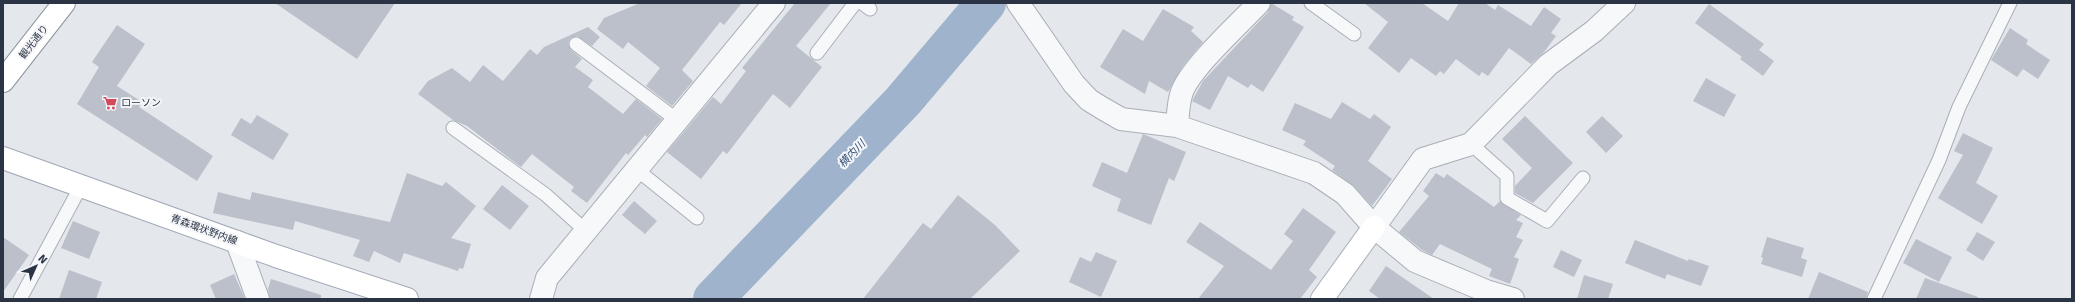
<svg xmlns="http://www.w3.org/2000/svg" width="2075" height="302" viewBox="0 0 2075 302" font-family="Signika,'Noto Sans JP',sans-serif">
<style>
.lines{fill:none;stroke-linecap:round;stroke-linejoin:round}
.river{stroke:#9fb4cc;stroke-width:40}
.building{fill:#bbc0ca}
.lane-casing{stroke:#a9aeb7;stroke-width:15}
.street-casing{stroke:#a9aeb7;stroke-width:24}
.secondary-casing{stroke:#a9aeb7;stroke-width:24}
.primary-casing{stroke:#a3abb8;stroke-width:24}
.highway-casing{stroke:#8b94a3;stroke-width:24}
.lane{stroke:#f7f8fa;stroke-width:13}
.street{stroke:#f7f8fa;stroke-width:22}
.secondary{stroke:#fff;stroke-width:22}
.primary{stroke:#fff;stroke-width:22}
.highway{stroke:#fff;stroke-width:22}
.labels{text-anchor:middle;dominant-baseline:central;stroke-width:4;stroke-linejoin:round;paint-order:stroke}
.street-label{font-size:10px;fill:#2b3445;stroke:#f4f6f9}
.poi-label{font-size:10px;fill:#2b3445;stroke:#f4f6f9;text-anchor:start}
.water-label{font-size:11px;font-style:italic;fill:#34527a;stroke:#f4f6f9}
</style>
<rect width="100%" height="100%" fill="#e4e7ec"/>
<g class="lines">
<path class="river" d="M713,299L903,101L986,3"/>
</g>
<path class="building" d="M275,3H395L357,59Z
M640,3H742L724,25L720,22L682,70L693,81L672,106L646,86L660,68L628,42L623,49L597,29L604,18Z
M795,3H831L796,46L822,67L790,108L773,94L727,154L723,151L701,179L667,152L713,97L721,104L746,71L742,68Z
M1271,3L1294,17L1292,20L1304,27L1263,92L1251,84L1248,88L1228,76L1210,110L1192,101L1203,81L1268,12Z
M1364,3H1422L1448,21L1459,3H1485L1495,10L1498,5L1531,26L1544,7L1561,19L1551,33L1556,36L1544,52L1531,64L1509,48L1488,76L1482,72L1479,76L1456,59L1444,74L1440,71L1436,76L1411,58L1399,73L1368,48L1388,22Z
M1709,4L1764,44L1759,50L1774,61L1763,76L1740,59L1742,57L1695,23Z
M1163,9L1194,27L1191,31L1203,42L1183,66L1168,92L1149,81L1145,94L1100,67L1123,29L1143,41Z
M117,25L145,44L117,86L142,102L139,107L213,156L197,181L77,104L99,67L92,62Z
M588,27L600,37L592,46L577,36L570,39L568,43L571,50L582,59L575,67L593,80L588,87L623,114L636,99L662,119L647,137L645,135L628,155L626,153L587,203L571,191L574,187L532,154L521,167L467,126L453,120L418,94L428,81L452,68L470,82L483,65L503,81L530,49L537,55L544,47Z
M2010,28L2028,40L2026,44L2050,60L2038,79L2023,69L2017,77L1991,60Z
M1706,78L1736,95L1724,117L1693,101Z
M1342,102L1370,119L1374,114L1391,127L1368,161L1392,179L1372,206L1354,186L1332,170L1335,166L1303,145L1306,141L1282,130L1295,103L1331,119Z
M257,115L289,134L273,160L231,135L241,118L251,124Z
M1525,116L1573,163L1533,203L1515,193V186L1532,168L1502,139Z
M1602,116L1623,136L1606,153L1586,132Z
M1963,133L1993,148L1976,183L1998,196L1982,224L1938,198L1963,155L1954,151Z
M1143,134L1186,152L1174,181L1169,178L1151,225L1117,211L1121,199L1092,186L1102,162L1127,173Z
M407,173L442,186L446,182L476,206L451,238L471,244L463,269L459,268L458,271L404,253L400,263L374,251L369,262L353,256L360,240L295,221L293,230L213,213L218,192L250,200L252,192L390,222Z
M1436,173L1444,178L1447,174L1494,207L1500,201L1521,215L1516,220L1523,223L1516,237L1523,240L1514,257L1519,259L1510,284L1489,276L1492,269L1440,244L1432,255L1422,250L1399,232L1429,196L1423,191Z
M502,185L529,206L510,230L483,209Z
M958,195L995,225L1020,251L970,299H863L923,223L931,229Z
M634,201L657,221L645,234L622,215Z
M1303,208L1336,232L1309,270L1317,277L1300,299H1198L1224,266L1186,242L1200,222L1271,270L1293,241L1284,234Z
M73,221L100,232L89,259L61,248Z
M1977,232L1995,242L1983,261L1966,250Z
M3,237L29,255L3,292Z
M1767,237L1804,248L1801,258L1807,260L1802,277L1761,264L1763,258L1761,257Z
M1916,239L1952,257L1939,282L1903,263Z
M1635,240L1688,261L1689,259L1709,266L1701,286L1667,274L1665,279L1625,263Z
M1561,250L1582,260L1574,277L1553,267Z
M1096,252L1117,261L1101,297L1069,282L1080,257L1091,262Z
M1386,266L1434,299H1380L1369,291Z
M69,270L102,282L96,299H59Z
M1819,272L1868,292L1866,299H1808Z
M234,274L245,299H216L210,285Z
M1584,275L1613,284L1608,299H1577Z
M1925,278L1978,297L1977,299H1916Z
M271,279L321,295V299H270L268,289Z"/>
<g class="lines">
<defs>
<path id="lane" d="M862,3L870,9
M1311,3L1354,34
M576,44L677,120
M817,53L855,3
M453,128L546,195L586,231
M1471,144L1507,176V198L1547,221L1583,178
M636,169L697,218
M20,299L81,186
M1874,299L1939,160L1959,107L2010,3"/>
<path id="street" d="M1018,3L1074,84L1089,100L1102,108L1121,119L1177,126L1314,173L1345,194L1374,227L1415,261L1486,291L1513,299
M1177,126C1178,116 1178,105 1181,95C1187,71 1240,23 1259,3
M1374,227L1423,159L1471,144L1548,65L1594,31L1624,3
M237,242L258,299
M541,299L547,278L774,3"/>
<path id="secondary" d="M1322,299L1374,227"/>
<path id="primary" d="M3,158L276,256L407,299"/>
<path id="highway" d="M3,81L64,3"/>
</defs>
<use href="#lane" class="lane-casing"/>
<use href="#street" class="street-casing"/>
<use href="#secondary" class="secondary-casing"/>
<use href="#primary" class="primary-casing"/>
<use href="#highway" class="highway-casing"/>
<use href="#lane" class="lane"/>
<use href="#street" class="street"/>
<use href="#secondary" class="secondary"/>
<use href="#primary" class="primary"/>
<use href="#highway" class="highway"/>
</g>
<defs>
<symbol id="supermarket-bare" viewBox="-9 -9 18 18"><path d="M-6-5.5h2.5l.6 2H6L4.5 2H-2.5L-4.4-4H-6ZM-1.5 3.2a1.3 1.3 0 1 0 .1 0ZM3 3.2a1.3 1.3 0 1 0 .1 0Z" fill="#d1495b" stroke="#f4f6f9" stroke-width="2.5" paint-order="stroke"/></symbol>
</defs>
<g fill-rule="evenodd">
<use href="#supermarket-bare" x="100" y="93" width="20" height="20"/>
</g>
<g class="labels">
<g class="street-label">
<text transform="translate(34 42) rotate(-52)">観光通り</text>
<text transform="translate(204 230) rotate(20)">青森環状野内線</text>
</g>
<g class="poi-label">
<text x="121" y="103">ローソン</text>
</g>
<g class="water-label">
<text transform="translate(852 154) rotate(-46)">横内川</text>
</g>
</g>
<rect width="2075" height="302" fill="none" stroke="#2b3445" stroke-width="8"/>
<g transform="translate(36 266) rotate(45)" stroke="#f4f6f9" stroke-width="3" paint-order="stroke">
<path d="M0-3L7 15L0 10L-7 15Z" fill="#2b3445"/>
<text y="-6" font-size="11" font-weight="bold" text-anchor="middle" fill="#2b3445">N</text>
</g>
</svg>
